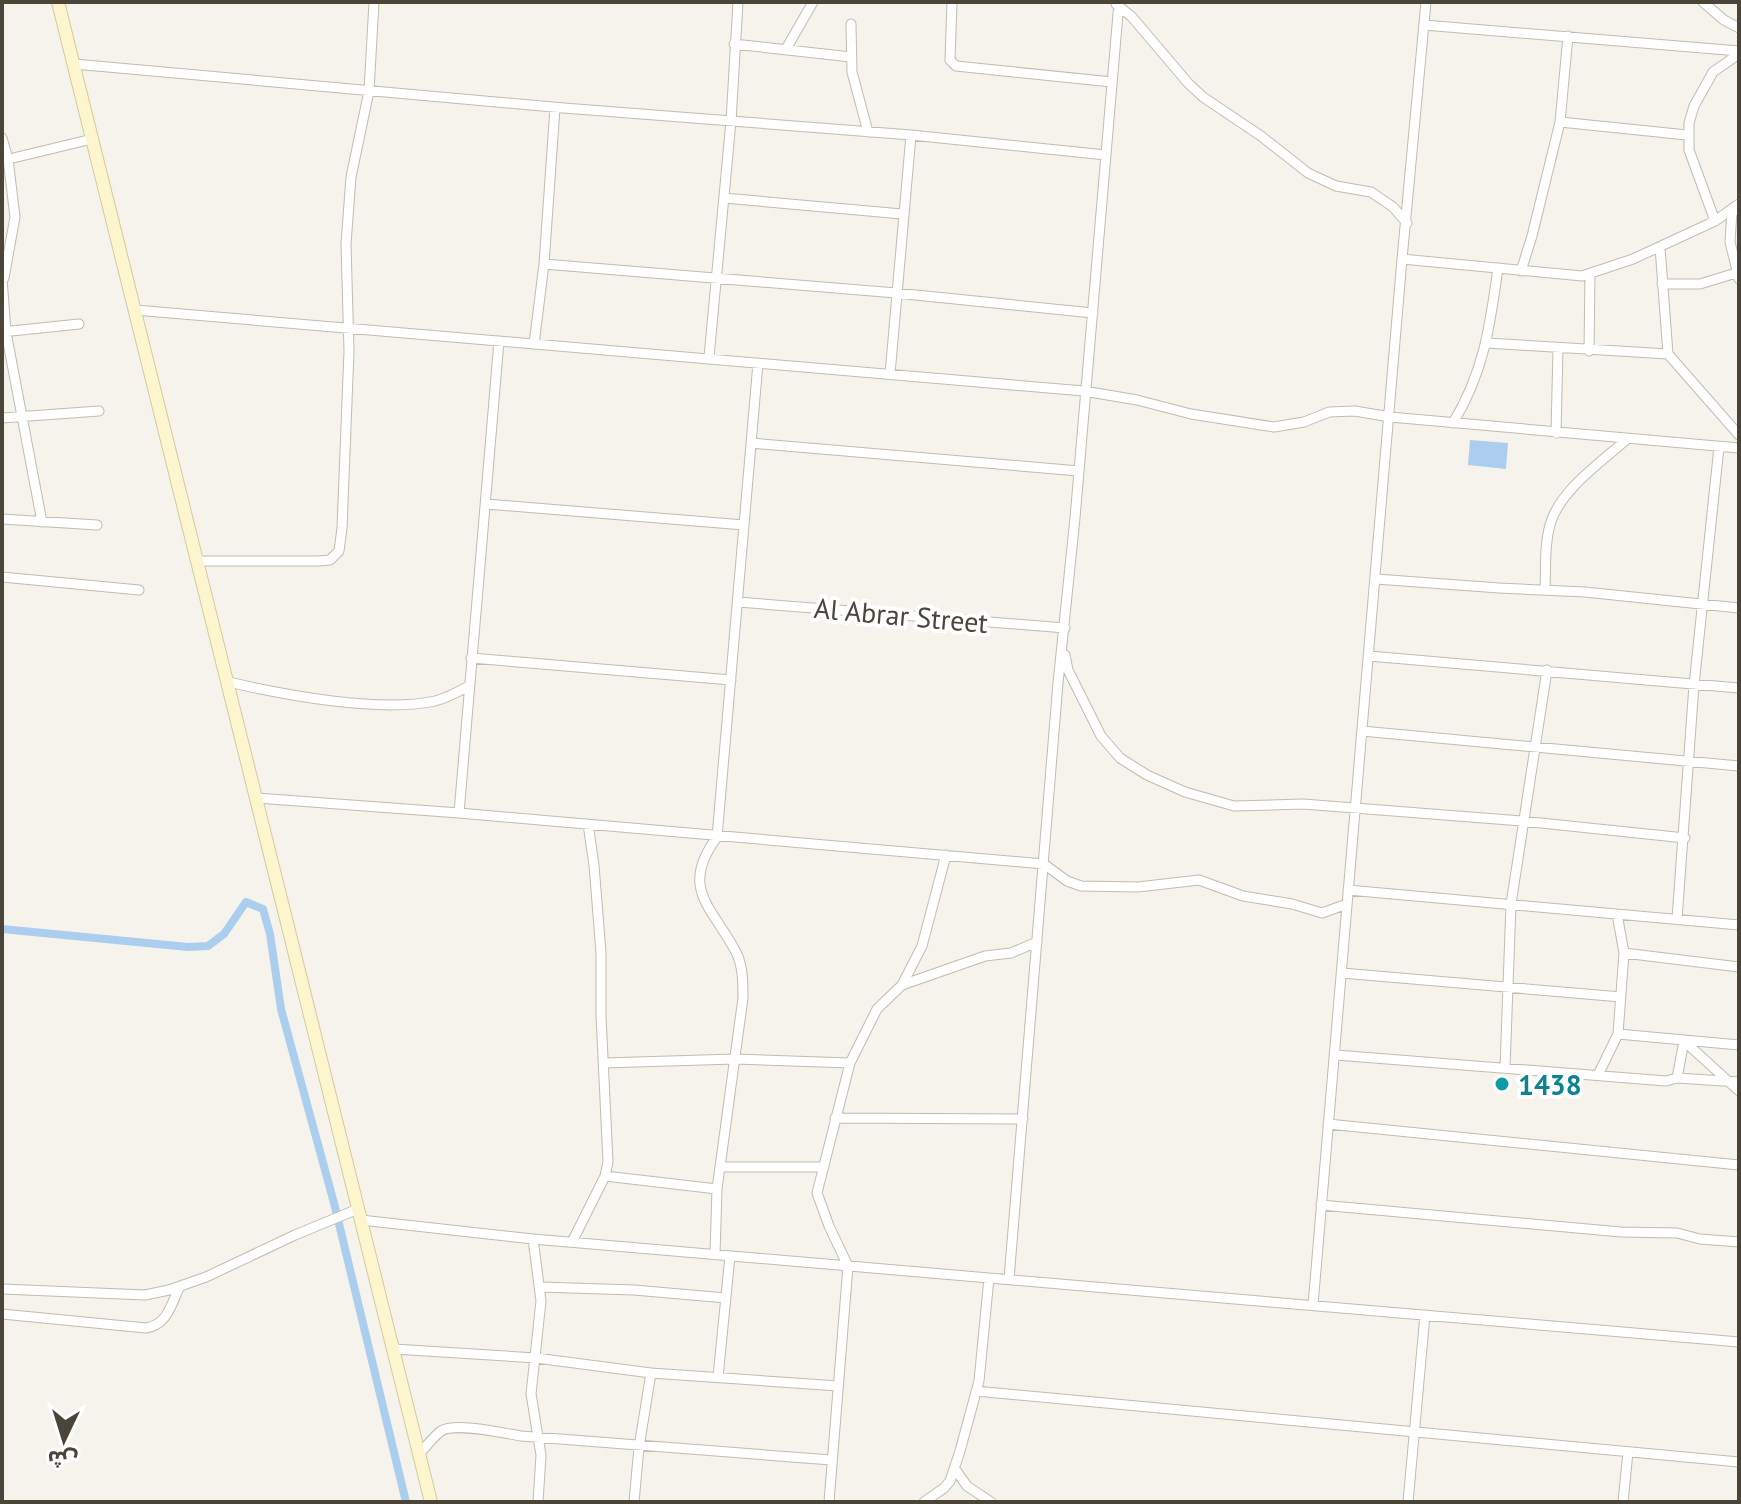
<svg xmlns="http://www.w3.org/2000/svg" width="1741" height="1504" viewBox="0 0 1741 1504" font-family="'PT Sans','Noto Sans Arabic',sans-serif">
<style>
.water{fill:#abceef}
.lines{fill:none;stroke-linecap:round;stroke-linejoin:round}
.canal{stroke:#abceef;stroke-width:8}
.street-casing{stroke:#c1bcae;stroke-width:11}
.secondary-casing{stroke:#d3c99c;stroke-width:14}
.street{stroke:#fff;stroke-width:9}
.secondary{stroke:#fdf5ce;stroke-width:12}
.culture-dot{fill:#0f9aa8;stroke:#fff;stroke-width:3}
.labels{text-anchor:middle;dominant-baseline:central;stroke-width:8;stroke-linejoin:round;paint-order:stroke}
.street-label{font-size:28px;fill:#4a4439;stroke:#fff}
.culture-label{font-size:28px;font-weight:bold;fill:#0d838f;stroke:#fff;text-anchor:start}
</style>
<rect width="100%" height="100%" fill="#f5f3ec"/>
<path class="water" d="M1470,440L1508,443L1506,469L1468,465Z"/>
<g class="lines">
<path class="canal" d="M2,929L188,947L208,946L224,934L246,902L263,909L270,934L281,1009L334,1203L406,1502"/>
<defs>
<path id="street" d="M952,2L950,60L956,66L1112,82
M1703,2L1724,20L1739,28
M1116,4L1132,17L1188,83L1203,97L1261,136L1308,173L1336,186L1371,192L1393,207L1407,223
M851,24L852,72L868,132
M1424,25L1739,51
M734,44L851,57
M786,49L813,2
M74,64L564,108L911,135L1106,155
M1560,122L1687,135
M2,138L8,159L15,217L4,278
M5,160L92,139
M724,198L902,214
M1736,211H1732L1730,242L1739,279
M1715,221L1689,150V123L1694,106L1713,72L1739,54
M1660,247L1668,354L1739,435
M1402,259L1582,276L1633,259L1715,221L1739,204
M544,264L896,293L1093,313
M1521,271L1532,236L1560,122L1568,36
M2,278L6,332L42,522
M1662,284H1700L1736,273
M135,310L1084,391L1137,400L1191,414L1274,427L1304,422L1329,412L1355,411L1390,417L1739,448
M2,332L79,324
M1487,343L1668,354
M534,344L544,264L555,108
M1589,351L1590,274
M709,357L731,121L738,2
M890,374L911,135
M2,418L99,411
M1453,423C1484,372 1490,326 1498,268
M1556,433L1558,349
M751,443L1079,471
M486,504L744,525
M2,519L97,525
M198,561H318L330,560L339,551L342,528L349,351L346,244L351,177L369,91L374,2
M2,577L139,590
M1376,579L1499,588L1585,592L1739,608
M1545,589C1546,568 1544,546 1550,525C1559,491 1600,463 1626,440
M738,602L1065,628
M1065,655L1068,670L1101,736L1120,758L1147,775L1185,792L1234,806L1303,804L1522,821L1685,838
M1369,656L1739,688
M471,658L731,680
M229,682C284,695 380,713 435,701C447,698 458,692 469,686
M1362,731L1739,766
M257,798L459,813L1044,864L1067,881L1081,886L1138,887L1199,880L1243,896L1292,904L1322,913L1347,904
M459,813L499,341
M1348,890L1739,925
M1677,919L1694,685L1719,447
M1624,953L1739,967
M1342,973L1621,997
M902,985L922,946L946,855
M1618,1034L1739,1045
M1684,1041L1739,1091
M1336,1055L1666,1081L1677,1078L1739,1082
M604,1063L735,1059L850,1063
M1505,1068L1511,904L1547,670
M1598,1075L1618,1034L1624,953L1617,914
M1677,1078L1684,1041
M835,1118L1023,1119
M1328,1124L1739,1165
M720,1167H824
M605,1176L717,1189
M1321,1205L1621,1232L1677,1233L1700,1239L1739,1242
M361,1220L533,1239L1739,1342
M533,1239L541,1301L531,1394L541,1455L538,1502
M572,1242L605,1176L608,1162L601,1016V953L594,865L588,824
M715,1254L717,1189L743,998C743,983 743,968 737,954C714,908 678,890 717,837L758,363
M1009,1279L1058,683L1075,518L1119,2
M540,1287L634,1290L726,1298
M2,1289L145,1295L169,1290L206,1277L295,1235L358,1209
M1313,1305L1402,259L1426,2
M2,1314L146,1328C167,1325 171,1305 179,1288
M394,1349L536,1358L651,1373L838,1386
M718,1377L730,1256
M976,1391L1739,1462
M419,1454C426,1447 433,1437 441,1431C455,1422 503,1433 521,1436L831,1460
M955,1469L967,1486L991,1502
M634,1502L639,1447L651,1373
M829,1502L848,1266L829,1226L817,1193L850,1063L877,1009L902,985L985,956L1011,953L1037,942
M924,1502L944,1488L950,1481L960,1451L979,1381L989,1278
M1408,1502L1425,1315
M1623,1502L1628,1452"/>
<path id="secondary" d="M58,2L431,1502"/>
</defs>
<use href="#street" class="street-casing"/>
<use href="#secondary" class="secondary-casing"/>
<use href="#street" class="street"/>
<use href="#secondary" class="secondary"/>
</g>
<circle class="culture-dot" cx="1502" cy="1084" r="8"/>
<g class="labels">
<g class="street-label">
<text transform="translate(901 615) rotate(5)">Al Abrar Street</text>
</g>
<g class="culture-label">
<text x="1518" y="1084">1438</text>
</g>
</g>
<rect width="1741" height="1504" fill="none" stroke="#4a4439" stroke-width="8"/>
<g transform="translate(64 1440) rotate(184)" stroke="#ffffff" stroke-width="6" paint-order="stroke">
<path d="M0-6L14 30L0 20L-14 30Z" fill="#4a4439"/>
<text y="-12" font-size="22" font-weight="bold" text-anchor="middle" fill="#4a4439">ش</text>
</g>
</svg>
